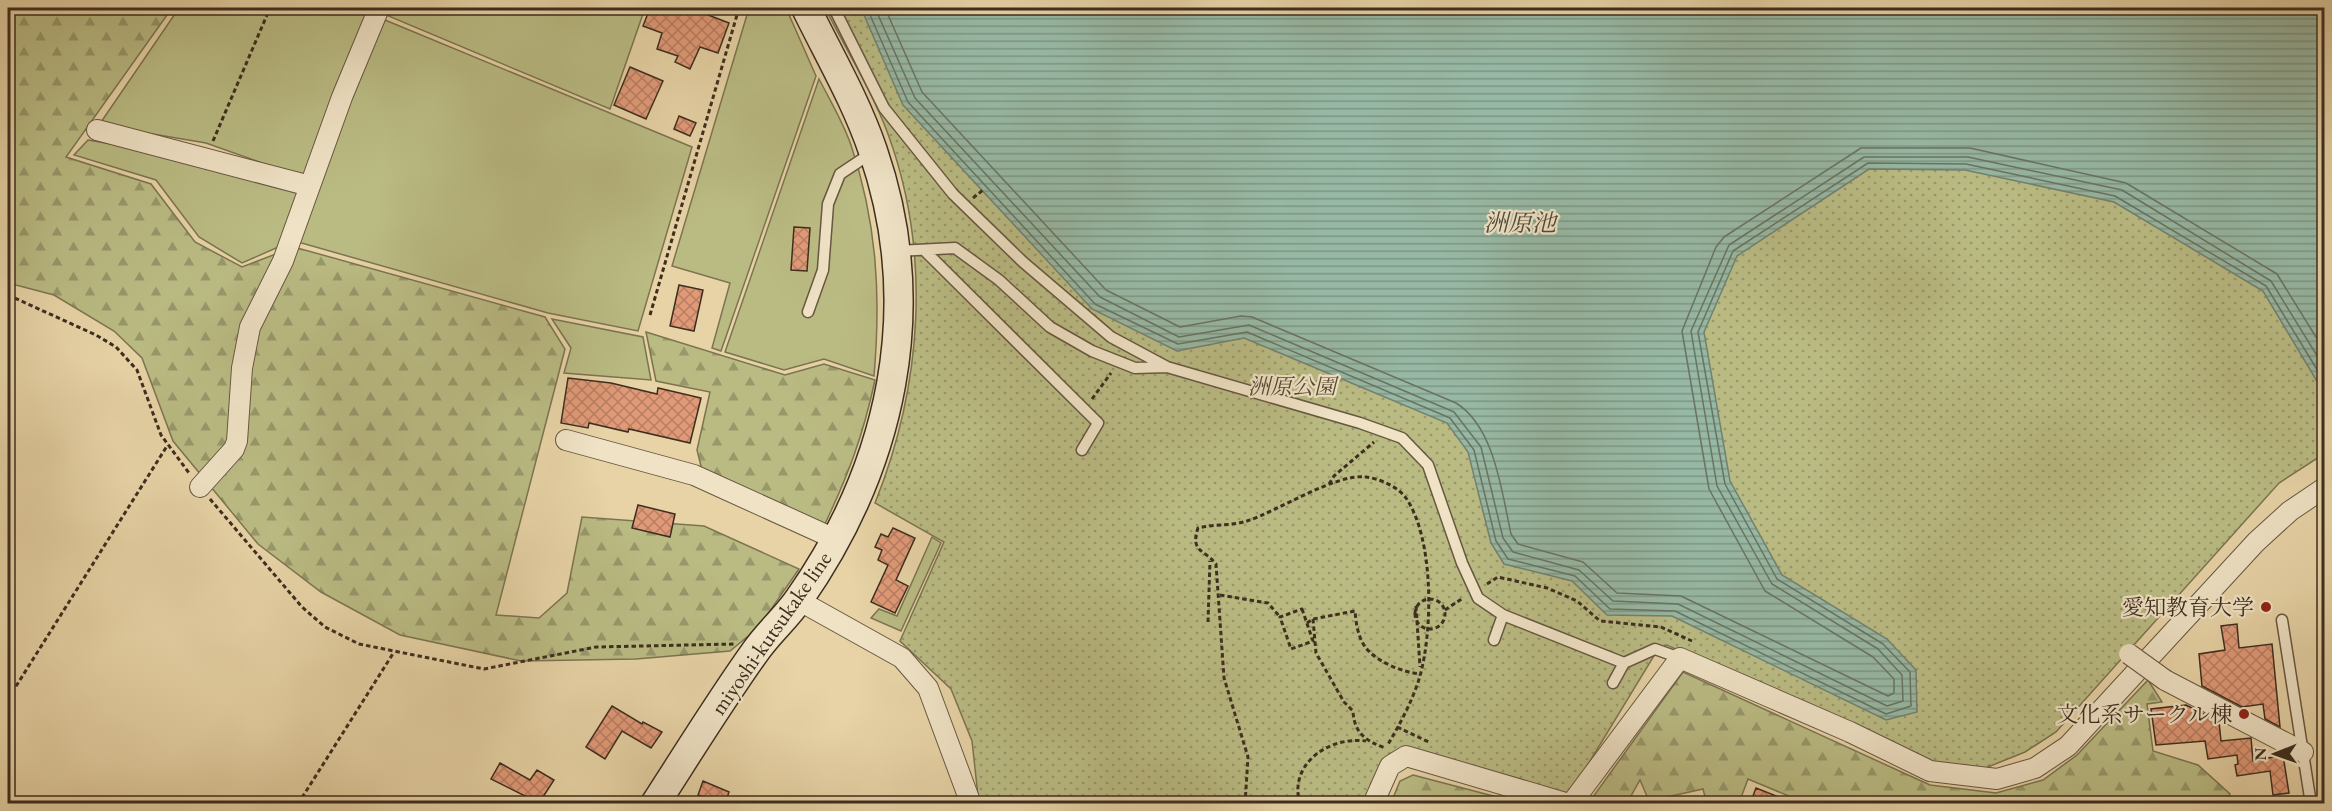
<svg xmlns="http://www.w3.org/2000/svg" width="2332" height="811" viewBox="0 0 2332 811" font-family="'EB Garamond','Noto Serif JP',serif">
<style>
.grass{fill:#babb83;stroke:#7c7451;stroke-width:1.5}
.forest{fill:url(#forest-firs);stroke:#7c7451;stroke-width:1.5}
.park{fill:url(#park-dots);stroke:#7c7451;stroke-width:1.5}
.water{fill:url(#water-rules);stroke:#73816f;stroke-width:1.5}
.lines{fill:none;stroke-linecap:round;stroke-linejoin:round}
.shore{stroke:#6a7362;stroke-width:1.5}
.building{fill:url(#building-cross-hatch);stroke:#3d2e1f;stroke-width:1.5}
.service-casing{stroke:#685741;stroke-width:13}
.minor-casing{stroke:#685741;stroke-width:22}
.secondary-casing{stroke:#3d2e1f;stroke-width:31}
.path{stroke:#3d2e1f;stroke-width:3;stroke-dasharray:4.5 3;stroke-linecap:butt}
.service{stroke:#efe2c5;stroke-width:10}
.minor{stroke:#efe2c5;stroke-width:20}
.secondary{stroke:#efe2c5;stroke-width:28}
.minor-bridge-casing{stroke:#685741;stroke-width:22;stroke-linecap:butt}
.minor-bridge{stroke:#efe2c5;stroke-width:20}
.poi-dot{fill:#8f2418;stroke:#efe2c5;stroke-width:2}
.labels{text-anchor:middle;dominant-baseline:central;stroke-width:4.5;stroke-linejoin:round;paint-order:stroke}
.park-label{font-size:22px;font-style:italic;fill:#564a33;stroke:#efe2c5}
.poi-label{font-size:22px;fill:#3d2e1f;stroke:#efe2c5;text-anchor:end}
.street-label{font-size:22px;fill:#3d2e1f;stroke:#efe2c5}
.water-label{font-size:24px;font-style:italic;fill:#4f4a3a;stroke:#efe2c5}
</style>
<defs>
<pattern id="forest-firs" width="22" height="20" patternUnits="userSpaceOnUse" patternTransform="scale(1.5)"><rect width="22" height="20" fill="#babb83"/><path d="M5 1l3.5 6h-7zM16 11l3.5 6h-7z" fill="#98986b"/></pattern>
<pattern id="park-dots" width="8" height="8" patternUnits="userSpaceOnUse" patternTransform="scale(1.5)"><rect width="8" height="8" fill="#babb83"/><path d="M2 2h.1M6 6h.1" fill="none" stroke="#98986b" stroke-width="1.8" stroke-linecap="round"/></pattern>
<pattern id="water-rules" width="6" height="5" patternUnits="userSpaceOnUse" patternTransform="scale(1.5)"><rect width="6" height="5" fill="#97b8a4"/><path d="M0 2.5h6" fill="none" stroke="#7c9685"/></pattern>
<pattern id="building-cross-hatch" width="8" height="8" patternUnits="userSpaceOnUse" patternTransform="scale(1.5)"><rect width="8" height="8" fill="#e19a78"/><path d="M0 0l8 8M0 8l8-8" fill="none" stroke="#b87e62"/></pattern>
</defs>
<rect width="100%" height="100%" fill="#e7d3a6"/>
<filter id="stains"><feTurbulence type="fractalNoise" baseFrequency=".00333" numOctaves="4"/><feColorMatrix values="0 0 0 0 .2 0 0 0 0 .09 0 0 0 0 .02 0 0 0 .5 -.17"/></filter>
<radialGradient id="worn" r=".72"><stop offset=".6" stop-color="#630" stop-opacity="0"/><stop offset="1" stop-color="#630" stop-opacity=".3"/></radialGradient>
<path class="grass" d="M179,8H375L307,179L206,143L99,125Z
M390,8H645L610,109L386,15Z
M749,8H786L816,76L721,351L712,348L730,283L672,266Z
M385,20L692,147L638,331L548,313L298,242L347,103Z
M819,79C830,100 843,122 851,145C877,223 881,295 874,376L824,359L784,370L725,352Z
M88,140L176,155L302,190L283,245L242,263L199,237L156,180L74,155Z
M552,319L643,337L651,380L564,373L571,348Z
M932,537L941,543L901,631L871,618L879,609L897,616Z"/>
<path class="forest" d="M8,8H172L66,157L151,184L195,242L242,267L294,247L545,317L565,349L496,615L539,618L567,593L582,517L704,526L799,569L758,628L730,651L636,659L521,661L400,635L321,592L258,544L173,441L142,358L114,331L54,295L8,283Z
M646,332L785,375L824,364L875,380C863,436 848,476 823,528L702,470L697,450L710,392L656,381Z
M1683,672L1930,785L1996,793L2043,780L2077,755L2148,680L2162,702L2147,704L2153,751L2198,765L2230,794L2224,804H1808L1748,779L1739,803L1707,804L1703,789L1649,801L1640,780L1627,803L1588,804Z
M1413,775L1520,803H1391L1400,781Z"/>
<path class="park" d="M825,8H2324V456L2316,459L2279,483L2056,732L2025,752L1983,769L1929,763L1667,645L1655,654L1570,794L1402,748L1390,754L1373,803H982L978,796L972,741L951,689L900,641L944,542L875,503C922,386 932,254 888,134C872,91 846,49 825,8Z"/>
<path class="water" d="M861,8H1499L1502,10L1556,8H2324V393L2263,291L2114,202L1965,170L1869,169L1737,256L1704,332L1730,481L1782,575L1887,639L1916,670L1917,712L1886,720L1672,616L1607,615L1572,581L1504,564L1491,543L1468,452L1447,423L1244,338L1177,351L1092,309L903,105Z"/>
<g class="lines">
<path class="shore" d="M867,8L908,102L1095,304L1178,344L1247,332L1450,418L1474,450L1496,541L1508,559L1575,576L1610,609L1675,611L1886,714L1911,706L1910,672L1883,644L1777,579L1725,484L1698,332L1733,251L1868,163L1966,164L2115,196L2266,286L2324,381
M875,8L915,98L1100,297L1179,337L1249,325L1454,412L1481,447L1503,538L1513,552L1579,570L1613,601L1678,604L1887,706L1903,701L1902,675L1878,649L1772,584L1717,486L1691,331L1729,245L1864,157H1968L2122,190L2271,281L2324,367
M885,8L922,92L1106,290L1180,327L1241,316L1252,317L1456,403C1495,427 1502,494 1511,534L1518,544L1583,562L1617,593L1681,596L1888,696L1894,693V679L1873,657L1765,591L1709,489L1682,331L1716,247L1724,237L1861,148H1970L2126,183L2277,274L2324,350"/>
</g>
<path class="building" d="M650,8H705L703,13L729,23L718,53L700,47L690,69L675,62L678,56L657,49L662,33L643,26Z
M630,67L663,81L646,119L614,105Z
M679,116L696,123L690,136L674,129Z
M794,227L810,228L807,271L791,270Z
M679,285L703,290L694,331L670,326Z
M568,378L611,383L657,394L658,388L701,398L690,443L629,429L628,432L589,423L588,428L561,423Z
M638,505L675,514L670,537L632,528Z
M893,528L915,538L896,580L908,586L895,613L871,602L888,565L878,560L882,550L875,547L881,534L888,537Z
M2237,624L2239,648L2272,644L2280,727L2265,719L2263,704L2242,707L2202,686L2199,654L2225,650L2221,626Z
M2186,705L2219,722L2221,741L2251,738L2253,761L2283,755L2289,793L2273,795L2270,771L2237,776L2235,765L2238,764L2237,755L2208,759L2205,741L2156,745L2151,709Z
M612,706L642,724L643,722L662,732L651,748L622,731L605,759L586,747Z
M500,763L530,780L537,770L554,780L539,803L491,779Z
M703,781L729,792L725,804L698,795Z
M1756,788L1794,803V804H1750Z"/>
<g class="lines">
<defs>
<path id="service" d="M834,8L884,108L953,194L1023,262L1111,337L1167,367L1360,423L1402,438L1428,465L1462,563L1478,598L1503,615L1624,663L1655,649L1680,658
M924,250L1098,423L1082,450
M897,251L955,248L999,280L1050,327L1092,351L1135,368L1167,367
M808,312L823,270L828,204L840,174L873,152
M2282,620L2311,804
M1494,640L1503,615
M1613,683L1624,663"/>
<path id="minor" d="M97,130L310,186
M566,440L694,475L835,539
M200,487L234,449L237,441L242,368L250,327L283,261L342,97L379,8
M798,600L902,658L928,688L971,804
M2165,680L2303,752
M1373,804L1390,766L1406,756L1569,804
M1571,804L1680,658L1850,732L1930,771L1997,779L2035,768L2068,746L2256,542L2290,511L2324,488"/>
<path id="secondary" d="M655,804C688,753 720,701 755,652C768,633 786,618 799,599C892,466 927,308 873,151C856,101 829,55 806,8"/>
</defs>
<use href="#service" class="service-casing"/>
<use href="#minor" class="minor-casing"/>
<use href="#secondary" class="secondary-casing"/>
<path class="path" d="M213,141L270,8
M973,198L983,190
M8,295L96,335L116,347L137,370L161,435L189,473
M650,315L739,8
M1092,399L1111,373
M1329,484L1334,476L1374,442
M210,499L302,607L325,627L359,644L484,669L596,647L735,644
M1487,584L1498,577L1547,588L1577,601L1600,621L1661,627L1692,641
M1220,595L1268,603L1280,617
M1415 614a15 15 0 1 1 30 0a15 15 0 1 1-30 0Z
M1416,606L1420,667
M1302,609L1313,641L1291,649L1280,617Z
M1445,610L1463,598
M1313,619L1316,653L1344,702L1353,711C1354,733 1366,741 1385,748
M1208,622L1210,561
M1307,623L1313,619L1355,611C1356,623 1358,638 1366,648C1377,662 1404,673 1421,674
M8,699L167,446
M1397,727L1431,743
M298,804L394,652
M1245,804L1248,757L1224,678L1216,564C1204,549 1190,552 1198,528C1214,524 1232,526 1247,521C1278,511 1336,473 1366,477C1380,479 1397,486 1406,498C1434,539 1433,629 1420,676C1413,700 1400,724 1387,746
M1300,804C1288,764 1329,736 1366,741"/>
<use href="#service" class="service"/>
<use href="#minor" class="minor"/>
<use href="#secondary" class="secondary"/>
<defs>
<path id="minor-bridge" d="M2129,654L2165,680"/>
</defs>
<use href="#minor-bridge" class="minor-bridge-casing"/>
<use href="#minor-bridge" class="minor-bridge"/>
</g>
<g class="poi-dot">
<circle cx="2266" cy="607" r="6"/>
<circle cx="2244" cy="714" r="6"/>
</g>
<g class="labels">
<g class="park-label">
<text x="1292" y="386">洲原公園</text>
</g>
<g class="poi-label">
<text x="2254" y="607">愛知教育大学</text>
<text x="2232" y="714">文化系サークル棟</text>
</g>
<g class="street-label">
<text transform="translate(771 633) rotate(-55)">miyoshi-kutsukake line</text>
</g>
<g class="water-label">
<text x="1520" y="222">洲原池</text>
</g>
</g>
<rect width="2332" height="811" fill="none" stroke="#e7d3a6" stroke-width="30"/>
<rect x="9" y="9" width="2314" height="793" fill="none" stroke="#3d2e1f" stroke-width="3"/>
<rect x="15" y="15" width="2302" height="781" fill="none" stroke="#3d2e1f" stroke-width="1.5"/>
<g transform="translate(2275 754) rotate(269)" stroke="#efe2c5" stroke-width="4.5" paint-order="stroke">
<path d="M0-4.5L10 22L0 15L-10 22Z" fill="#3d2e1f"/>
<text y="-9" font-size="16" font-weight="bold" text-anchor="middle" fill="#3d2e1f">N</text>
</g>
<rect width="100%" height="100%" filter="url(#stains)"/>
<rect width="100%" height="100%" fill="url(#worn)"/>
</svg>
